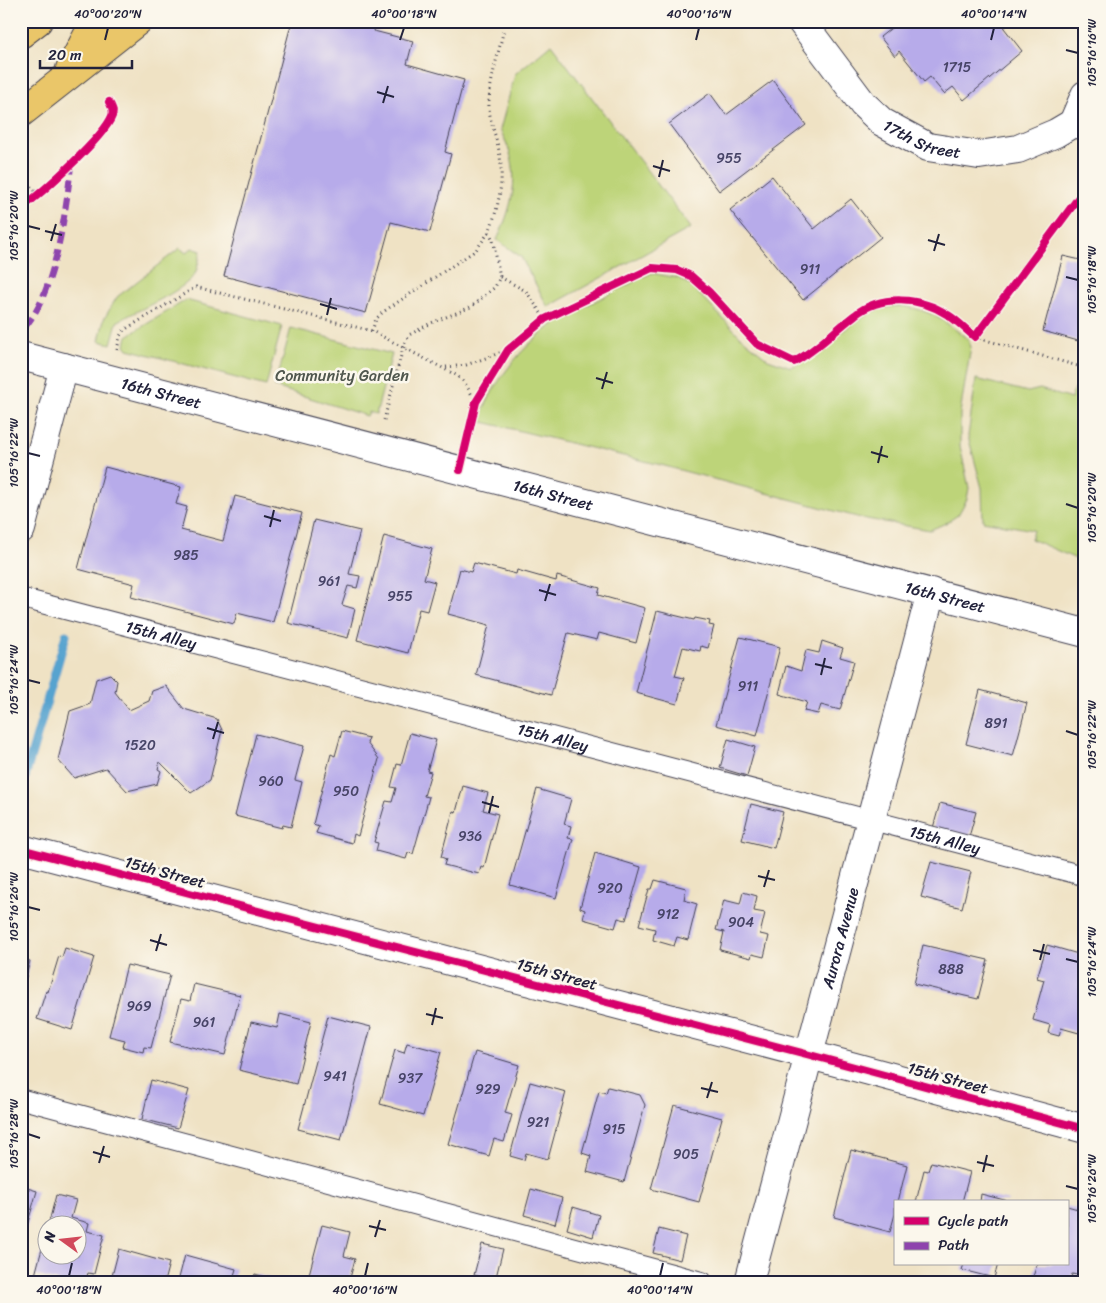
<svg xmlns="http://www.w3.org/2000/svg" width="1106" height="1303" viewBox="0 0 1106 1303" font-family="Sriracha,sans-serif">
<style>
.green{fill:#bdd479;stroke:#707b5a}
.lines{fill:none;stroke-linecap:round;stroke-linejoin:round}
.stream{stroke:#56a3cf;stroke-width:9}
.building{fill:#b7abea}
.service-casing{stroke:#413f50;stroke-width:21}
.minor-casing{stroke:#413f50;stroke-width:30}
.primary-casing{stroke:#413f50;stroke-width:30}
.path{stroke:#413f50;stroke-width:3;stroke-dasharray:1 4;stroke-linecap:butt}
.service{stroke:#fff;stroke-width:19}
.minor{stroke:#fff;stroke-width:28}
.primary{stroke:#eac669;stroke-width:28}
.quiet{stroke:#8e44ad;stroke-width:6;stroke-dasharray:12 6;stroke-linecap:butt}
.cycleway-casing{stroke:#fbf7ec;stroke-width:11}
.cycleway{stroke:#d6006c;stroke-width:8}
.ticks{fill:none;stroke:#22223b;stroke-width:2}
.labels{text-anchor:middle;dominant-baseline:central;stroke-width:5;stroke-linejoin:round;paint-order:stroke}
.number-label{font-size:14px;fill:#474467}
.street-label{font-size:16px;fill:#22223b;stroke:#fbf7ec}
.park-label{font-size:16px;fill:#50574e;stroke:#fbf7ec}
.neatline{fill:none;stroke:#22223b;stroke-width:2}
.ticks-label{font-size:12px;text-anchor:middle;fill:#22223b}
</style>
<rect width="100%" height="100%" fill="#fbf7ec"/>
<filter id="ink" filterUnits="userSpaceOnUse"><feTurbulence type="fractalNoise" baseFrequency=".02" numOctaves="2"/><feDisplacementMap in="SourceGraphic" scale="10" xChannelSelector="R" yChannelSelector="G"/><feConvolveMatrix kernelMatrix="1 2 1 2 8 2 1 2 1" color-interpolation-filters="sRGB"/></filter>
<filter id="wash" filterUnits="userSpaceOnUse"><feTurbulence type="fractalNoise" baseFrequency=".0096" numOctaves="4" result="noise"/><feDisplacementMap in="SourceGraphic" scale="20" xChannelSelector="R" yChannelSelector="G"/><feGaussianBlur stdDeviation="1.12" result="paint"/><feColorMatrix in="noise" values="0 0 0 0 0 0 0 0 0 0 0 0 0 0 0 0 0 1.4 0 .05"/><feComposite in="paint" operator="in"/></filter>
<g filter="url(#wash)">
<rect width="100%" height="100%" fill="#efe2c4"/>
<path class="green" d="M551,44L691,228L548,307L521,257L497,240C515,200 522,169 500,130L515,74Z
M180,248L186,253L192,248L201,251C199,258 198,268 195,274C183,292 137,310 117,322L111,344L99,341L104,319L117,297Z
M651,273L678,278L691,286L743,339L768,359L791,367C841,346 864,288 926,312C941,317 955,330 968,339L971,347L960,413V446L969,488L967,499L958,515L946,523L930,530L861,518L661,465L479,421C491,386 519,349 550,327C579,307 619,290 651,273Z
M186,300L282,326L266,386L128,349L125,345L127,336Z
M291,328L392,354L376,414L369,412L367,416L275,387Z
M976,379L1028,392L1040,389L1071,399L1074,389L1085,392V563L1031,539L1033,530L983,521L982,488L968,436Z"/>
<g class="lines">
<path class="stream" d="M23,784L66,635"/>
</g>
<g id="blocks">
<path class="building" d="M292,21H376L374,31L413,41L407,64L464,80L445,152L451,154L430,232L391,222L366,313L224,276Z
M867,21H878L871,26Z
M892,21H1012L1004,28L1022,51L964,100L953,87L944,94L930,77L924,82L899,51L895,56L880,37L895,25Z
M773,80L806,125L719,191L669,124L710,93L726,115Z
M772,176L814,229L851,199L881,237L803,300L730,210Z
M1063,256L1085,261V343L1043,331Z
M105,467L181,487L176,504L187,507L181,530L223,541L235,496L302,513L273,622L237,613L234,624L131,597L134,584L78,569Z
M314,520L360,531L349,574L360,576L357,588L348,586L342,605L355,609L348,638L288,623Z
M384,536L432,549L424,579L435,582L427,611L419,609L408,653L357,640Z
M474,563L516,574L517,570L556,581L557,576L600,588L598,595L645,608L636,643L599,633L597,640L568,633L551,695L476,675L489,625L448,614L460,569L471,572Z
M657,611L694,620L695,618L710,621L709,625L714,626L708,648L701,646L700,651L683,647L675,676L684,678L677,704L636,693Z
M740,637L780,647L757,736L716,725Z
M822,641L843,648L840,657L854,661L840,710L821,705L818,714L804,711L807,702L779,694L786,666L801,671L806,650L819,653Z
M110,674L117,681L115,692L129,710L149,701L152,691L166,686L184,709L217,719L222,730L210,780L191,793L160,762L158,769L161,771L157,784L127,791L106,768L74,778L58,760L70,711L90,704L96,679Z
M980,690L1027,703L1013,756L966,744Z
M342,731L369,738L367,743L379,759L358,836L354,834L352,843L316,833L319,826L313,824L331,754L335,756Z
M410,733L436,740L427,771L431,772L424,796L429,797L413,854L408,853L406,859L376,851L378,843L374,842L386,801L392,802L396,788L391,787L397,764L401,765Z
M256,734L304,746L295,780L302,782L291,827L283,825L282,828L235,816Z
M728,739L755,747L747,776L720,768Z
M463,786L488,793L483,810L498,814L484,868L481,867L479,874L444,865L446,859L441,857L453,811L456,812Z
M537,789L571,799L564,824L571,826L568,838L573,839L556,898L510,885Z
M940,803L976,812L969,837L933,828Z
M751,804L783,812L774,848L742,840Z
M595,853L641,867L626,920L618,918L615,928L583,919L585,910L580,908Z
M931,862L971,872L962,908L921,897Z
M655,880L686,888L684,900L697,904L688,940L677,937L674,946L653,940L655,929L639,925L649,889H652Z
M743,892L757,896L754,911L765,913L760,934L769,936L764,957L752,954L751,958L720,950L724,932L716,930L724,900L740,904Z
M923,945L988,960L978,999L914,984Z
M1047,945L1085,956V1022L1082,1021L1079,1033L1061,1028L1059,1036L1048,1033L1050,1025L1033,1020L1044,980L1037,978Z
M65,948L94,957L72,1030L37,1019L46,991L48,992L59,956L62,957Z
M21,958L30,961L22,993H21Z
M127,965L170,975L151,1048L144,1047L143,1052L123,1047L125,1040L109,1036Z
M194,984L240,995L225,1055L170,1042L181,999L190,1001Z
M280,1014L311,1022L296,1084L239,1070L251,1022L277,1028Z
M328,1016L371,1027L341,1140L298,1129Z
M407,1043L441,1052L423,1116L380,1104L395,1050L404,1053Z
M475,1052L519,1065L505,1113L512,1115L504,1142L494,1139L489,1156L448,1144Z
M151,1080L189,1090L178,1128L142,1119Z
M530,1082L566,1092L548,1159L526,1153L524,1160L510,1156Z
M608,1087L640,1095L645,1105L624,1182L587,1172L591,1156L582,1153L599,1091L606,1093Z
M674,1105L722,1118L699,1202L651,1189Z
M851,1150L907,1165L898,1202H895V1214L890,1232L834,1217Z
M931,1162L970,1172L962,1202H916L924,1170L928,1171Z
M21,1186L37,1191L22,1243H21Z
M531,1189L562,1198L555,1224L524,1215Z
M981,1194L1008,1201V1202H980Z
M56,1195L76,1200L71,1218L89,1223L87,1231L104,1235L94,1274L88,1273L85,1282H61L35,1275L47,1230L48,1256H78V1226H48Z
M1067,1206L1085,1211V1265L1082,1276L1072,1274L1070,1282L1032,1280L1037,1264H1067Z
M573,1207L599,1215L593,1237L567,1229Z
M322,1225L350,1232L344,1256L355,1259L349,1282H307Z
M659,1229L686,1236L680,1260L653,1253Z
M482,1244L503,1249L495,1281L474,1275Z
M119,1249L169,1263L164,1282L111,1280Z
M185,1255L236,1269L232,1282H178Z
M964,1264H998L994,1278L962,1270Z
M255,1274L279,1281L278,1282H252Z"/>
</g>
</g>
<g filter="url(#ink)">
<use href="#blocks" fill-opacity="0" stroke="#413f50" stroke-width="1"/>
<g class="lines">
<defs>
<g id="service">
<path id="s1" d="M21,598L1085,876"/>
<path d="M21,1099L703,1282"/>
</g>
<g id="minor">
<path id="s2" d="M801,21L863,104L882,122L928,147L979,155L1018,149L1056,133L1073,123L1085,126"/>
<path d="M1073,123L1085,95"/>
<path id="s3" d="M21,356L1085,633"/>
<path d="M21,529L64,367"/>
<path d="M21,849L810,1055L1085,1129"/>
<path id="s4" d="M749,1282L931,592"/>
</g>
<path id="primary" d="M21,34L38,21
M70,69L95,21
M21,113L138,21"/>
</defs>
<use href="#service" class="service-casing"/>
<use href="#minor" class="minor-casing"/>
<use href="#primary" class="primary-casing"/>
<path class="path" d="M21,175L38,195
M500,277L526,291L545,319
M372,331L376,319L383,312L476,250L489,232
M975,337L1085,368
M117,350L120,336L124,330L196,287L372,331L456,375L465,383L476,402
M446,367L466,365L508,350
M384,420L403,348L409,335L431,323L471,307L495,287L500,277L493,240L489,232C500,203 505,176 498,146C494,130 488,116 489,100C491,76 499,52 504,28"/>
<use href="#service" class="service"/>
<use href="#minor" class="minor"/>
<use href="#primary" class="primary"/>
<path class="quiet" d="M25,327C55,293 66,211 71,166"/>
<defs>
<path id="cycleway" d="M21,208C41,194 104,137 112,116C114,111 112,107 109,102
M460,470L476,402L508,350L545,319L652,268L677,270L691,276L709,292L757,344L794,362C817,350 834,331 855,315C881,294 921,297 948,315C958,321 966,330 975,337L1085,189
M21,849L810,1055L1085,1129"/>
</defs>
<use href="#cycleway" class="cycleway-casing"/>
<use href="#cycleway" class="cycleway"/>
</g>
</g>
<path class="ticks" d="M105,40L108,28M400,40L404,28M696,40L699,28M991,40L994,28M1066,50L1078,53M377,92L394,97M383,103L388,86M653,166L670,171M659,177L663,160M28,226L40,229M45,231L62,235M928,240L945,245M51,241L56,224M934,251L939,234M1066,277L1078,280M320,304L337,309M327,315L331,298M596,378L613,383M602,389L607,372M871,452L888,457M28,453L40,456M878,463L882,446M1066,504L1078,508M264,516L281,521M270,527L274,510M539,590L556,595M545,601L550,584M815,664L832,668M821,675L825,658M28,680L40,683M207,728L224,733M1066,731L1078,735M213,739L218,722M482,802L499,807M489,813L493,796M758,876L775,880M764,887L769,870M28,907L40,910M150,940L167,945M1033,950L1050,954M156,951L161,934M1066,959L1078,962M1040,960L1044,944M426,1014L443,1018M432,1025L436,1008M701,1088L718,1092M707,1098L712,1082M28,1134L40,1138M93,1152L110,1157M977,1162L994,1166M99,1163L104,1146M983,1172L987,1155M1066,1186L1078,1189M369,1226L386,1230M375,1237L380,1220M69,1276L72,1263M365,1276L368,1263M660,1276L663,1263"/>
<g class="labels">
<g class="number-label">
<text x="957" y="67">1715</text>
<text x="729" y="158">955</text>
<text x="810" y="269">911</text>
<text x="186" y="555">985</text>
<text x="329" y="581">961</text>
<text x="400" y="596">955</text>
<text x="748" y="686">911</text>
<text x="996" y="723">891</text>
<text x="140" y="745">1520</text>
<text x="271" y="781">960</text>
<text x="346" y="791">950</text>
<text x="470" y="836">936</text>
<text x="610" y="888">920</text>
<text x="668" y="914">912</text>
<text x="741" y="922">904</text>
<text x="951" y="969">888</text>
<text x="139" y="1006">969</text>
<text x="204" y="1022">961</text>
<text x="335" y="1076">941</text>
<text x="410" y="1078">937</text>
<text x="488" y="1089">929</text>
<text x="538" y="1122">921</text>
<text x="614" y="1129">915</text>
<text x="686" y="1154">905</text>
</g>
<g class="street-label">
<text stroke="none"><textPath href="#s2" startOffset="174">17th Street</textPath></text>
<text stroke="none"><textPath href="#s3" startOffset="145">16th Street</textPath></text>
<text stroke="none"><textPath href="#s3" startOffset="550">16th Street</textPath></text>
<text stroke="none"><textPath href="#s3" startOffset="955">16th Street</textPath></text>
<text stroke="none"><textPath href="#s1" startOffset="145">15th Alley</textPath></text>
<text stroke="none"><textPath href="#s1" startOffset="550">15th Alley</textPath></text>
<text stroke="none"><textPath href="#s1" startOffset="955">15th Alley</textPath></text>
<text transform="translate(165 872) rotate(15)">15th Street</text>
<text stroke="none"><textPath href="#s4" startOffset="356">Aurora Avenue</textPath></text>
<text transform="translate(557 974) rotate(15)">15th Street</text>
<text transform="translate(948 1078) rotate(15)">15th Street</text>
</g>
<g class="park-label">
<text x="342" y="375">Community Garden</text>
</g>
</g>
<rect width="1106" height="1303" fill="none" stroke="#fbf7ec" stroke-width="55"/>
<rect x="894" y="1200" width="175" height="65" fill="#fbf7ec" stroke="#a4a2a5"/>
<rect x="904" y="1217" width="25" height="8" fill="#d6006c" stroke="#a4a2a5"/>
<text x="938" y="1226" font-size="15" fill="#22223b">Cycle path</text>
<rect x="904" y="1242" width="25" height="8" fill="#8e44ad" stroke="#a4a2a5"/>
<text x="938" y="1250" font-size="15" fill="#22223b">Path</text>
<g transform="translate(62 1240) rotate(285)"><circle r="24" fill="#fbf7ec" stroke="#a4a2a5"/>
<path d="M0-4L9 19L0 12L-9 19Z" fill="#d1495b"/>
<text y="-8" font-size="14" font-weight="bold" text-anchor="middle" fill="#22223b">N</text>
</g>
<path d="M40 60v8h92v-8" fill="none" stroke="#22223b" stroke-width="2.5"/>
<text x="48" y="60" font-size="15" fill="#22223b" stroke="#fbf7ec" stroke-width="4" paint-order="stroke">20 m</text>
<rect x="28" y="28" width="1050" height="1248" class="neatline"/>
<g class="ticks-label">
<text x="108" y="18">40°00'20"N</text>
<text x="404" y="18">40°00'18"N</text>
<text x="699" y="18">40°00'16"N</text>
<text x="994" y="18">40°00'14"N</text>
<text transform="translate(1092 53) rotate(-90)" y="4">105°16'16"W</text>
<text transform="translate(14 226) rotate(-90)" y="4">105°16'20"W</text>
<text transform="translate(1092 280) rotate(-90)" y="4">105°16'18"W</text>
<text transform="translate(14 453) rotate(-90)" y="4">105°16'22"W</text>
<text transform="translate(1092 508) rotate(-90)" y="4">105°16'20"W</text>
<text transform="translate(14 680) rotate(-90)" y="4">105°16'24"W</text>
<text transform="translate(1092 735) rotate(-90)" y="4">105°16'22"W</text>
<text transform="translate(14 907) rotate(-90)" y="4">105°16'26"W</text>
<text transform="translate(1092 962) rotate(-90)" y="4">105°16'24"W</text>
<text transform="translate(14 1134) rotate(-90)" y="4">105°16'28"W</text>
<text transform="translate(1092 1189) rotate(-90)" y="4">105°16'26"W</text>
<text x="69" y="1294">40°00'18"N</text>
<text x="365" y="1294">40°00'16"N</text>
<text x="660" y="1294">40°00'14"N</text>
</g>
</svg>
